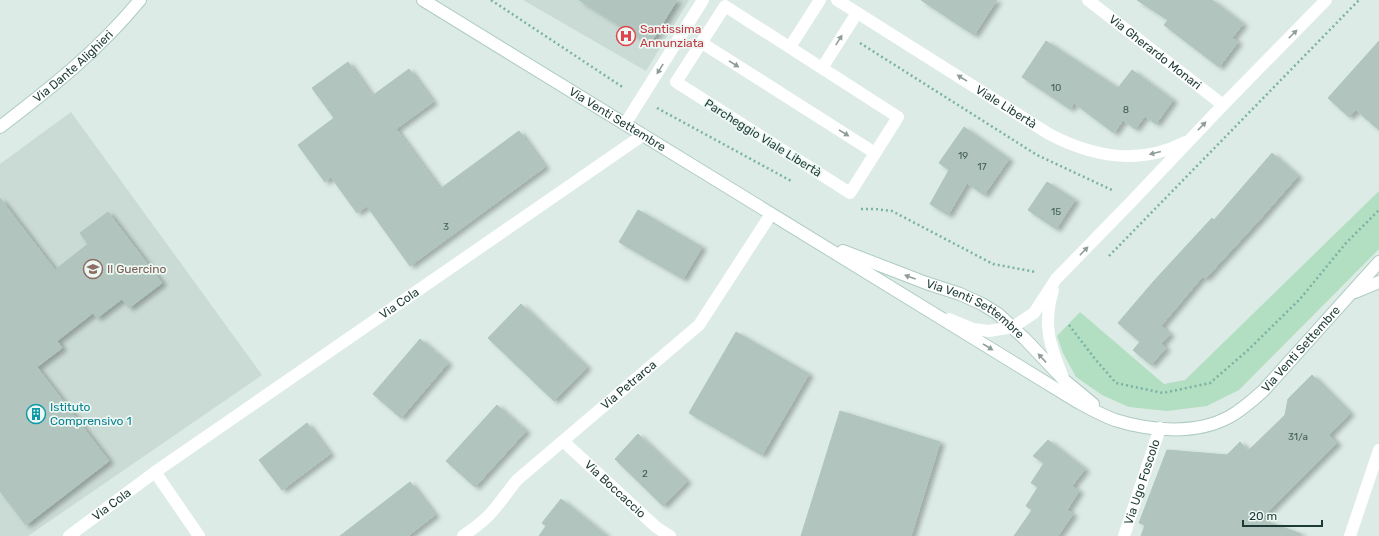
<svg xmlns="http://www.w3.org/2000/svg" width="1379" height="536" font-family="Rubik,sans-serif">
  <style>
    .built { fill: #cadad4 }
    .green { fill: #b2dfc1 }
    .building { fill: #b1c5be; stroke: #aec5bd; filter: url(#shadow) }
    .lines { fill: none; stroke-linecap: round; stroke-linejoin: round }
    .secondary-casing { stroke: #aeccc3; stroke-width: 14 }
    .path { stroke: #79b2a4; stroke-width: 2.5; stroke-dasharray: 2 3; stroke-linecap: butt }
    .lane { stroke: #fff; stroke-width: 12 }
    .street { stroke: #fff; stroke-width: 12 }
    .secondary { stroke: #fff; stroke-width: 12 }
    .oneway { fill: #8e9d9a }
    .labels { text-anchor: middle; stroke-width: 3.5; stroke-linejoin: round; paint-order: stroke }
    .number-label { font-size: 10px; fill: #415e57 }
    .health-label { font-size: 12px; fill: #be3a42; stroke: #edf7f3; text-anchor: start }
    .street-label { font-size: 12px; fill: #1c3b35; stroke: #edf7f3 }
    .education-label { font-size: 12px; fill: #785e54; stroke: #edf7f3; text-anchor: start }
    .culture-label { font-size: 12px; fill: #0d838f; stroke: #edf7f3; text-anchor: start }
  </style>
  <defs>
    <filter id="shadow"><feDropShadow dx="4.5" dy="2.5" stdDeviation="2" flood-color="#0004"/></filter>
  </defs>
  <rect width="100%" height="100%" fill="#dcebe5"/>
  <!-- built -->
  <path class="built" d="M523 0H689L646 71Z
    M71 112 262 375 28 536H0V164Z"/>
  <!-- green -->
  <path class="green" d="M1379 191V249L1239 390 1207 406 1167 411 1129 407 1102 395 1076 377 1063 353 1057 336 1080 312 1164 384 1185 380Z"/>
  <!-- building -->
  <path class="building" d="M579 0H677L650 44Z
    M921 0H997L974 35Z
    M1137 0H1212L1243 24 1232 38 1238 42 1219 67 1164 25 1168 20Z
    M1046 41 1118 88 1132 70 1173 100 1156 124 1145 116 1135 129 1123 120 1114 133 1074 103 1070 109 1022 77Z
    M1379 41V130L1356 110 1349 117 1328 98Z
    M348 62 372 96 409 69 433 102 396 129 440 189 519 131 545 167 410 266 367 206 357 213 331 177 325 182 298 145 334 118 312 88Z
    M964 127 1009 159 984 195 967 183 948 215 930 204 949 170 939 163Z
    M1272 153 1298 176 1263 216 1205 279 1203 276 1161 326 1170 334 1161 344 1166 348 1151 365 1133 350 1140 342 1118 323 1153 282 1212 218 1214 220Z
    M1047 182 1075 200 1056 229 1028 210Z
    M0 198 55 270 88 244 80 233 108 212 162 283 129 308 122 299 97 318 93 313 57 341 62 348 37 367 109 461 26 525 0 491Z
    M638 210 702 247 683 279 619 242Z
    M521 304 587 367 554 401 488 338Z
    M736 332 809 374 762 455 689 413Z
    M420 339 448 363 401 418 373 394Z
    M1312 375 1350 413 1329 435 1337 443 1261 519 1301 534 1300 536H1141L1145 525 1139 523 1167 450 1227 455 1240 442 1248 451 1285 415 1288 399Z
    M497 405 526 431 475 487 446 461Z
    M840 411 940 442 911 536H801Z
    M307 423 330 454 282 490 259 460Z
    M638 434 687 481 663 506 615 459Z
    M1048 440 1085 469 1072 486 1079 491 1067 510 1073 514 1058 536H1014L1032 510 1026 506 1038 487 1031 483 1044 463 1033 456Z
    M410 482 435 515 408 536H340Z
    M561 499 607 536H539L546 526 542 523Z"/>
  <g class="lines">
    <defs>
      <g id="secondary">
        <path id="s7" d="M423 0 1076 401C1089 408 1101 415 1115 420 1150 431 1196 435 1229 417 1242 410 1253 400 1263 391L1379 262"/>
        <path id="s8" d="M0 127C52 87 98 51 140 0"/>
        <path id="s9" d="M843 251 926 283 960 294 982 304 998 314 1025 339 1064 380 1093 404"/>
        <path d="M1355 292 1379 282"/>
      </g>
    </defs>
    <!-- secondary casing -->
    <use href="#secondary" class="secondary-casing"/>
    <!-- path -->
    <path class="path" d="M491 0 624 88
      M860 43 1037 155 1114 191
      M657 108 793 182
      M861 209H875L892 211 993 264 1036 272
      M1109 256 1359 0
      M1069 325 1095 359 1116 383 1163 393 1210 383 1247 351 1300 299 1346 243 1379 210"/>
    <!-- lane -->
    <path class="lane" d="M725 6 898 117 850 193 676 82Z
      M702 43 875 153
      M790 47 820 0
      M822 68 857 13
      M155 472 199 536"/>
    <!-- street -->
    <g class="street">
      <path id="s1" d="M837 0 1049 134C1093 157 1139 166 1185 142"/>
      <path id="s2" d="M1088 0 1223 105"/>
      <path d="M625 124 703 0"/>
      <path d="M1053 290C1042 326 1050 346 1064 380"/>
      <path d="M949 319 973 329 989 331 1013 327 1034 313 1056 279 1133 200 1223 105 1326 0"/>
      <path id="s3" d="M563 441 656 527 670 536"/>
      <path id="s4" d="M69 536 155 472 643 135"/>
      <path id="s5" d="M463 536C473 529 483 522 491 513 500 503 508 491 517 480L699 325 771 214"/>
      <path id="s6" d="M1124 536 1160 428"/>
      <path d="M1350 536 1379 450"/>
    </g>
    <!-- secondary -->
    <use href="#secondary" class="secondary"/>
  </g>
  <!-- one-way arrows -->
  <defs><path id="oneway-solid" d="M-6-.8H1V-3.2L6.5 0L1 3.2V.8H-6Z"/></defs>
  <g class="oneway">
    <use href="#oneway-solid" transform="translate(1293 34) rotate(-45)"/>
    <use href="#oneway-solid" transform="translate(839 40) rotate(-58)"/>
    <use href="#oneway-solid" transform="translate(734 64) rotate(32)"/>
    <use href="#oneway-solid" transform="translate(660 69) rotate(122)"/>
    <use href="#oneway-solid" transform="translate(962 78) rotate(-148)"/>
    <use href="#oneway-solid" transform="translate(1202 126) rotate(-46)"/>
    <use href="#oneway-solid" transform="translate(844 133) rotate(32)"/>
    <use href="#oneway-solid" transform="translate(1155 153) rotate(166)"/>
    <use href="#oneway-solid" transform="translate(1084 251) rotate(-46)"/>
    <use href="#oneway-solid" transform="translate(910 277) rotate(-160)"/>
    <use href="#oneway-solid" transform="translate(988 347) rotate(32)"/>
    <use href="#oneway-solid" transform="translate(1042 358) rotate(-133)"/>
  </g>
  <!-- icons -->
  <defs>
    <symbol id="hospital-ring" viewBox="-11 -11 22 22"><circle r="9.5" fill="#edf7f3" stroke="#e0444e" stroke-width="1.5"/><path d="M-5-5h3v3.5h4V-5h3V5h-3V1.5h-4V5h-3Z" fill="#e0444e"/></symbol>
    <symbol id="school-ring" viewBox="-11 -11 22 22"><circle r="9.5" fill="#edf7f3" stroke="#8d6e63" stroke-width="1.5"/><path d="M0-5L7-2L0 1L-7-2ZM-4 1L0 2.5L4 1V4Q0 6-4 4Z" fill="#8d6e63"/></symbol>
    <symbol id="building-ring" viewBox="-11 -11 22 22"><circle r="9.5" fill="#edf7f3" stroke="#0f9aa8" stroke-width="1.5"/><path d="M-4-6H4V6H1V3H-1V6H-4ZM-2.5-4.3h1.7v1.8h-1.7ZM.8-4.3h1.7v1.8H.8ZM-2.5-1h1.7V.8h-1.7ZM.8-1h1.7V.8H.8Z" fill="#0f9aa8"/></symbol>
  </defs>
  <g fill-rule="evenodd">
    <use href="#hospital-ring" x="615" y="25" width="22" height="22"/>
    <use href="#school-ring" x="82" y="258" width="22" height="22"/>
    <use href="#building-ring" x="25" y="403" width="22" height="22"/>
  </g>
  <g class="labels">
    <!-- number labels -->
    <g class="number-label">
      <text x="1056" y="91">10</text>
      <text x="1126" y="113">8</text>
      <text x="963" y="159">19</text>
      <text x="982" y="170">17</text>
      <text x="1056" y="215">15</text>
      <text x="446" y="230">3</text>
      <text x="1298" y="440">31/a</text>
      <text x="645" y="477">2</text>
    </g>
    <!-- health labels -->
    <g class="health-label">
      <text x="640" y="33">Santissima<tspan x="640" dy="14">Annunziata</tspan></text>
    </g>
    <!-- street labels -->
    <g class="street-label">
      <text dy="4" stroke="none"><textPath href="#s2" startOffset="85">Via Gherardo Monari</textPath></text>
      <text dy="4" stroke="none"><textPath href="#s8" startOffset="95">Via Dante Alighieri</textPath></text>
      <text dy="4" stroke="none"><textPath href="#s1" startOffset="200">Viale Libertà</textPath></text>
      <text dy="4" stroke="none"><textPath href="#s7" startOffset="228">Via Venti Settembre</textPath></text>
      <text transform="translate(763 138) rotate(32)" y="4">Parcheggio Viale Libertà</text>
      <text dy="4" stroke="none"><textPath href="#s4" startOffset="404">Via Cola</textPath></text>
      <text dy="4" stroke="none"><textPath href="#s9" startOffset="145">Via Venti Settembre</textPath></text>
      <text dy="4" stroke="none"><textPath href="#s7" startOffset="1026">Via Venti Settembre</textPath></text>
      <text dy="4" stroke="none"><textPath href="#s5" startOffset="225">Via Petrarca</textPath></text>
      <text dy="4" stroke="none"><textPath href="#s6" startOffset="57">Via Ugo Foscolo</textPath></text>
      <text dy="4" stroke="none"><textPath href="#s3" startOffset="71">Via Boccaccio</textPath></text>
      <text dy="4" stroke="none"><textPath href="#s4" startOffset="53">Via Cola</textPath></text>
    </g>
    <!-- education labels -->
    <g class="education-label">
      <text x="107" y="273">Il Guercino</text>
    </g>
    <!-- culture labels -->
    <g class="culture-label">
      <text x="50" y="411">Istituto<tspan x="50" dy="14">Comprensivo 1</tspan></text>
    </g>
  </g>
  <!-- scale -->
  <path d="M1243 520v6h79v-6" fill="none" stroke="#1c3b35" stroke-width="2"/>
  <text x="1249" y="520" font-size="12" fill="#1c3b35" stroke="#edf7f3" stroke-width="3" paint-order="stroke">20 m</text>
</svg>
